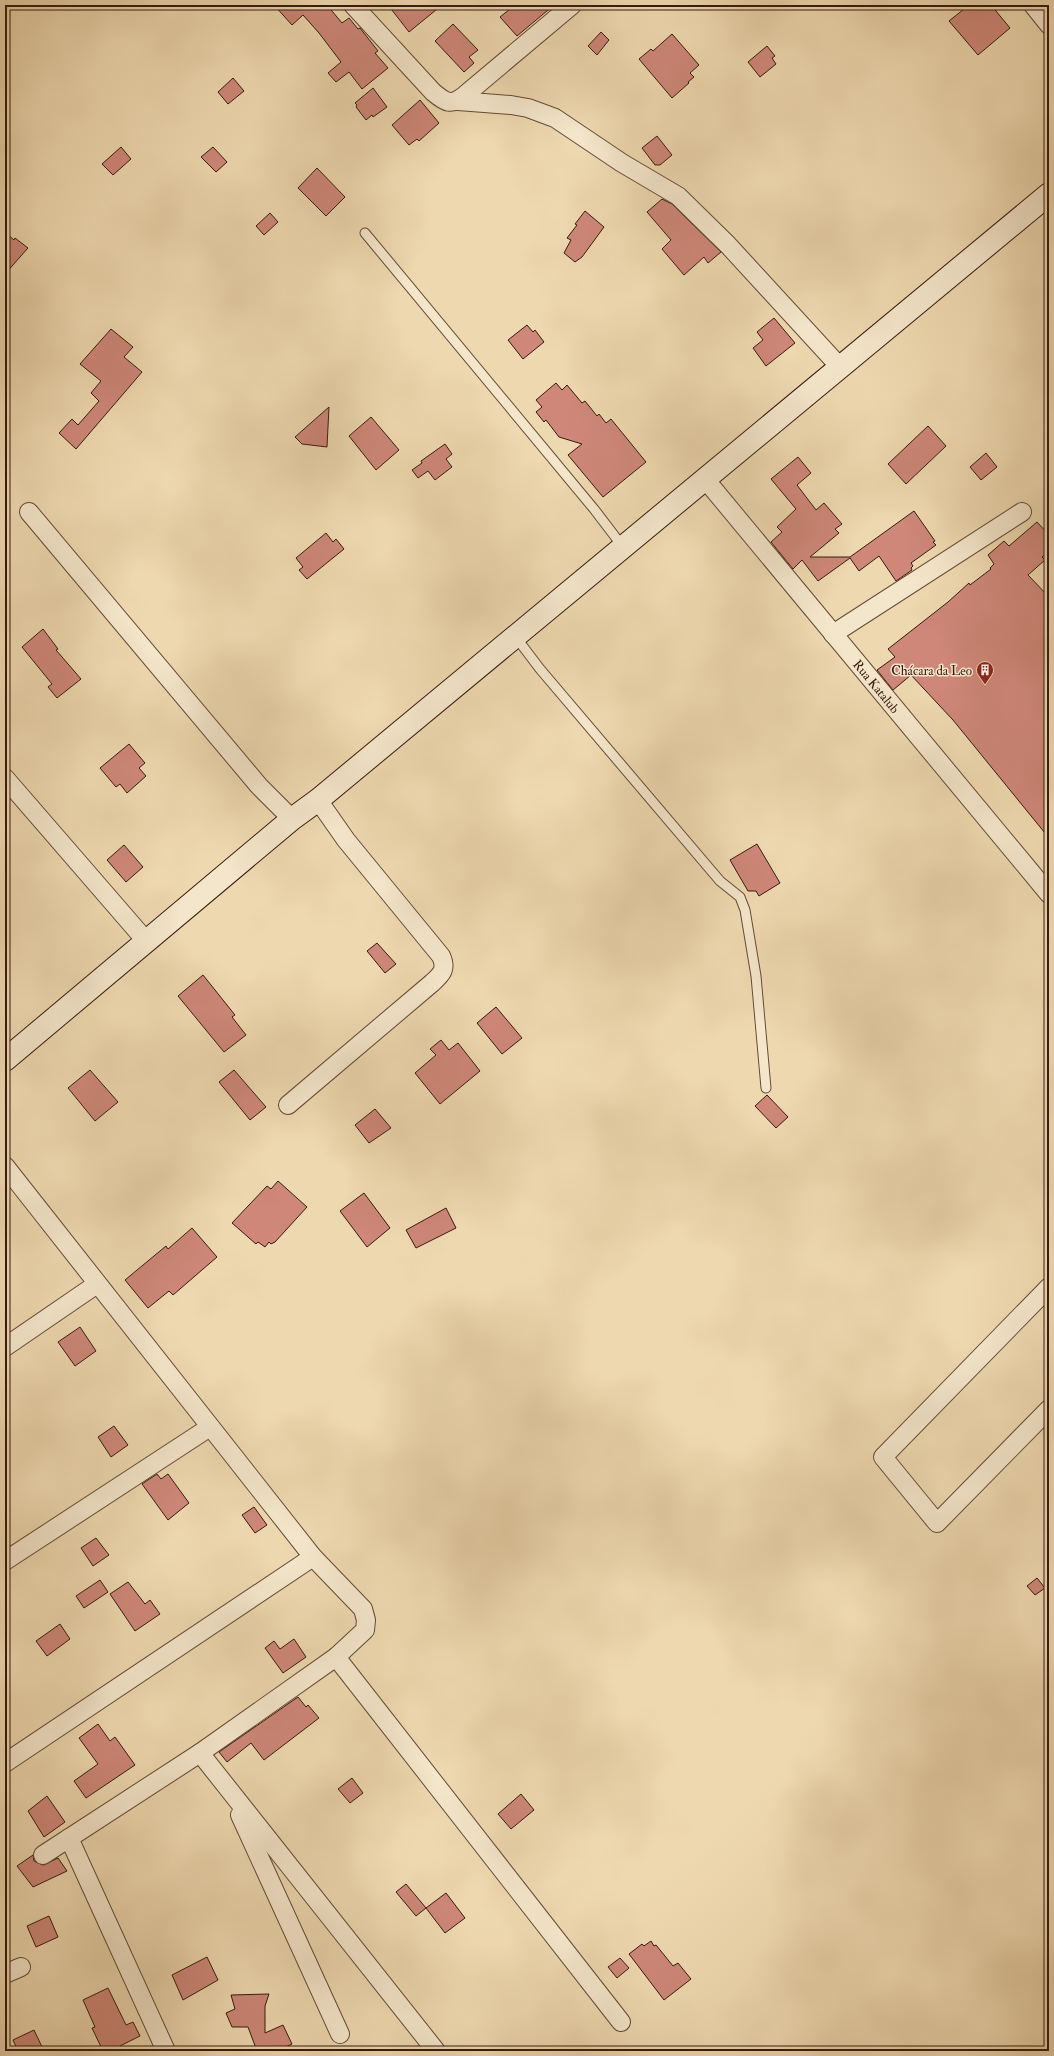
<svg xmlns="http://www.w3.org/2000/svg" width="1054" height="2056" font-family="'IM FELL Double Pica',serif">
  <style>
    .building { fill: #ce8779; stroke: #361a0f }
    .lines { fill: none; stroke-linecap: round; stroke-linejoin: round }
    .service-casing { stroke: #644a37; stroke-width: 11 }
    .minor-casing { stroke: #644a37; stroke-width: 20 }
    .secondary-casing { stroke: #361a0f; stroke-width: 24 }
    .service { stroke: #f4e6cb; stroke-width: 9 }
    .minor { stroke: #f4e6cb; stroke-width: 18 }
    .secondary { stroke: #f4e6cb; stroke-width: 22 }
    .labels { text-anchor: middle; stroke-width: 3; stroke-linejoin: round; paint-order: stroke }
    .poi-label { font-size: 13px; fill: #361a0f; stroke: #f4e6cb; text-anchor: end }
    .street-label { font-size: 13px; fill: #361a0f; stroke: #f4e6cb }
  </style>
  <rect width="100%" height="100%" fill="#eed8af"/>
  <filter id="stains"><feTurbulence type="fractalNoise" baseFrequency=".005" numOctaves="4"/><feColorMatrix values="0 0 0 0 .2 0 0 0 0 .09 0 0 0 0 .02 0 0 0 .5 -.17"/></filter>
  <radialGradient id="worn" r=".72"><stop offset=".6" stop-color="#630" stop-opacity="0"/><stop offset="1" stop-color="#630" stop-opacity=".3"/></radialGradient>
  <!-- building -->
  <path class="building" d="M274 5H327L342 23 349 18 358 29 360 28 378 51 375 53 388 68 362 89 349 72 336 82 328 73 341 62 319 33 303 15 292 25Z
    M388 5H442L409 32Z
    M515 5H554L517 36 500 17Z
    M969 5H991L1010 28 978 55 949 21Z
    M453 24 478 50 469 57 474 63 464 72 435 41Z
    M601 32 609 40 597 55 588 46Z
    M672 34 699 65 690 73 694 77 688 82 689 83 672 98 639 59 651 49 653 51Z
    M767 46 775 56 772 58 776 64 760 77 748 62Z
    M233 78 244 91 228 104 218 92Z
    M373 88 387 107 373 117 372 115 366 120 356 107 357 105 355 103Z
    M420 100 439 123 419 141 417 139 409 145 392 125Z
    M657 136 672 155 660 165H655L642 148Z
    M121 147 131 159 113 175 102 164Z
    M213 147 227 162 216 172 201 157Z
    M317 168 345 197 326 216 298 188Z
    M662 199 672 204 721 252 708 263 704 257 684 275 662 249 671 240 647 212Z
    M585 211 604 227 582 257 575 262 564 253 571 240 567 238 577 225 575 224Z
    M270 213 278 222 264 235 256 226Z
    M5 232 14 240 15 238 28 248 5 274Z
    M774 318 795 343 766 366 753 348 763 340 757 332Z
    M527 325 533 332 535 330 544 342 523 359 508 340Z
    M111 329 133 347 124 357 142 372 76 449 59 433 72 419 78 425 99 401 91 393 101 381 80 364Z
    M556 383 562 390 567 385 582 403 585 401 597 416 599 414 606 423 611 419 646 462 603 497 568 455 582 444 559 437 546 420 544 422 536 412 542 407 536 400Z
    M329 407 327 447 302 444 295 437Z
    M371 417 399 450 376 470 349 436Z
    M928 426 946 446 906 484 888 464Z
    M445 444 452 454 446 459 452 467 435 480 428 471 418 478 412 470 422 463 421 461Z
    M986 453 997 467 981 480 970 467Z
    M798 457 811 473 797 485 816 510 824 503 842 524 835 529 839 533 810 557H850L914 511 935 541 933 542 936 545 911 563 913 566 911 568 912 570 896 581 879 556 859 571 850 558 818 581 802 560 793 569 771 542 782 532 777 527 796 509 771 479Z
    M1037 522 1049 535V552L1042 557 1045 560 1028 575 1049 597V838L953 720 911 675 893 690 877 670 895 657 888 649 948 602 969 583 970 585 991 569 990 568 994 564 988 555 1004 541 1009 546Z
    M326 533 333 542 336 539 344 549 307 579 299 570 303 567 296 558Z
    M43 629 58 649 56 650 81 679 57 698 48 687 52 684 22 647Z
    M129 744 145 763 139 768 146 776 127 793 120 784 116 787 100 768Z
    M757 844 780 883 759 896 756 891H748L730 860Z
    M124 845 143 867 126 882 107 860Z
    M377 943 396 964 385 973 367 951Z
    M203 975 235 1015 232 1017 246 1035 224 1052 178 996Z
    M496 1007 522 1038 502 1054 477 1023Z
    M441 1040 449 1050 458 1043 480 1071 440 1104 415 1073 436 1055 430 1049Z
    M90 1070 118 1102 95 1121 68 1088Z
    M234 1070 266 1107 250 1120 219 1082Z
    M767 1095 788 1117 776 1128 755 1106Z
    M375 1109 391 1128 369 1143 355 1125Z
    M278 1181 307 1207 275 1242 271 1244 269 1242 265 1247 258 1242 256 1244 232 1223 267 1186 271 1189Z
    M364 1193 390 1228 367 1247 340 1211Z
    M446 1208 456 1228 416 1248 406 1230Z
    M192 1228 217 1257 173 1295 169 1291 148 1308 125 1280 166 1246 168 1249Z
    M80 1327 96 1351 75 1366 58 1342Z
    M114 1426 128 1445 111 1457 98 1437Z
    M157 1474 161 1479 168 1474 189 1503 168 1520 142 1484Z
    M254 1507 267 1525 255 1533 242 1515Z
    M96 1538 109 1555 93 1566 81 1548Z
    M1037 1578 1045 1588 1035 1595 1027 1586Z
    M100 1580 108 1592 84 1608 76 1596Z
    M128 1582 145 1604 150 1600 160 1614 135 1631 110 1594Z
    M60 1624 70 1639 47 1656 36 1641Z
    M294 1639 306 1657 283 1673 265 1648 274 1641 280 1649Z
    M298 1697 306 1707 308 1705 319 1718 264 1760 251 1743 227 1762 219 1752Z
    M98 1724 110 1741 115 1737 135 1765 86 1798 74 1781 98 1764 79 1738Z
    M352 1778 363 1793 350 1803 338 1789Z
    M521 1794 534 1810 511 1829 498 1814Z
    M47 1796 65 1822 44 1837 28 1811Z
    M33 1855 34 1861 43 1865 58 1858 67 1871 33 1887 17 1866Z
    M406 1884 426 1908 416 1916 396 1892Z
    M446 1893 465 1918 445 1933 426 1908Z
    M49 1916 58 1937 36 1947 27 1926Z
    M651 1941 654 1946 656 1945 673 1966 678 1963 691 1979 664 2000 629 1954 642 1944 644 1946Z
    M207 1957 218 1980 183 2000 172 1975Z
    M620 1958 629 1968 617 1978 608 1967Z
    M108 1988 126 2025 133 2022 140 2036 120 2046 122 2051H103L92 2028 95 2027 83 2000Z
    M269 1994 265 2006V2033L283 2025 292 2044 277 2051H257L248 2027H232L226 2013 235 2009 231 1995Z
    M34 2030 44 2051H18L13 2040Z"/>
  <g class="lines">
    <defs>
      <path id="service" d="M365 233 594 509 623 547
        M515 636 540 669 720 881 740 897 745 910 756 976 766 1088"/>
      <g id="minor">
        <path d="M353 5 433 92C446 103 451 106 465 95L572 5"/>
        <path d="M1033 5 1049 25"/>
        <path d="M458 101 511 105 528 108 555 118 622 163 678 196 728 245 840 367"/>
        <path id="s1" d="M705 479 1049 894"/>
        <path d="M29 512 259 786 292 819"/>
        <path d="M833 634 1022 512"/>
        <path d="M5 778 147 942"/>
        <path d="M288 1105 432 983C442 974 447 969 441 956L346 840 318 800"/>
        <path d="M5 1166 313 1557 363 1609 366 1620 365 1630 336 1657 200 1753 43 1855"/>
        <path d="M1049 1287 883 1457 937 1523 1049 1409"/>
        <path d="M5 1347 97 1284"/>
        <path d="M5 1561 210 1427"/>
        <path d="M336 1657 621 2022"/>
        <path d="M200 1753 436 2051"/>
        <path d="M5 1763 313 1557"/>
        <path d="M240 1815 340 2034"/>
        <path d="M69 1838 166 2051"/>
        <path d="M5 1974 21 1967"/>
      </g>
      <path id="secondary" d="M5 1060 292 819 318 800 1049 194"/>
    </defs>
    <!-- service casing -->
    <use href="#service" class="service-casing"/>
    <!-- minor casing -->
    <use href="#minor" class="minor-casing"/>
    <!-- secondary casing -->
    <use href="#secondary" class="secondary-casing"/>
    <!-- service -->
    <use href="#service" class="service"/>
    <!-- minor -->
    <use href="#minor" class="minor"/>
    <!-- secondary -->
    <use href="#secondary" class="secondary"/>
  </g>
  <!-- icons -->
  <defs>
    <symbol id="building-pin" viewBox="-11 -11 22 30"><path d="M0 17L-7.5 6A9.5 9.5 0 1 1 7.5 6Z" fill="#8f2418" stroke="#f4e6cb"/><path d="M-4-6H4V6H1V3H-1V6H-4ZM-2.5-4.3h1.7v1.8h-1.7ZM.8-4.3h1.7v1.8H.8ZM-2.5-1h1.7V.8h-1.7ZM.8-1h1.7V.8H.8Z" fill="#fff"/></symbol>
  </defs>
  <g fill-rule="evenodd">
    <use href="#building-pin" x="975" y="660" width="20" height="27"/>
  </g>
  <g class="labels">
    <!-- poi labels -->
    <g class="poi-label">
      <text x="972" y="675">Chácara da Leo</text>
    </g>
    <!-- street labels -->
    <g class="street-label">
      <text dy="5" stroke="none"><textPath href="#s1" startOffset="269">Rua Katalub</textPath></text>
    </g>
  </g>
  <!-- margin -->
  <rect width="1054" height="2056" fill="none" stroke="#eed8af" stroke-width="20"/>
  <rect x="6" y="6" width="1042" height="2044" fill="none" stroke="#361a0f" stroke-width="2"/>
  <rect x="10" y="10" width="1034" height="2036" fill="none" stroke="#361a0f"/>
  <rect width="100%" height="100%" filter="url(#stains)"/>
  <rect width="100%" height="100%" fill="url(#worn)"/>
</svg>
